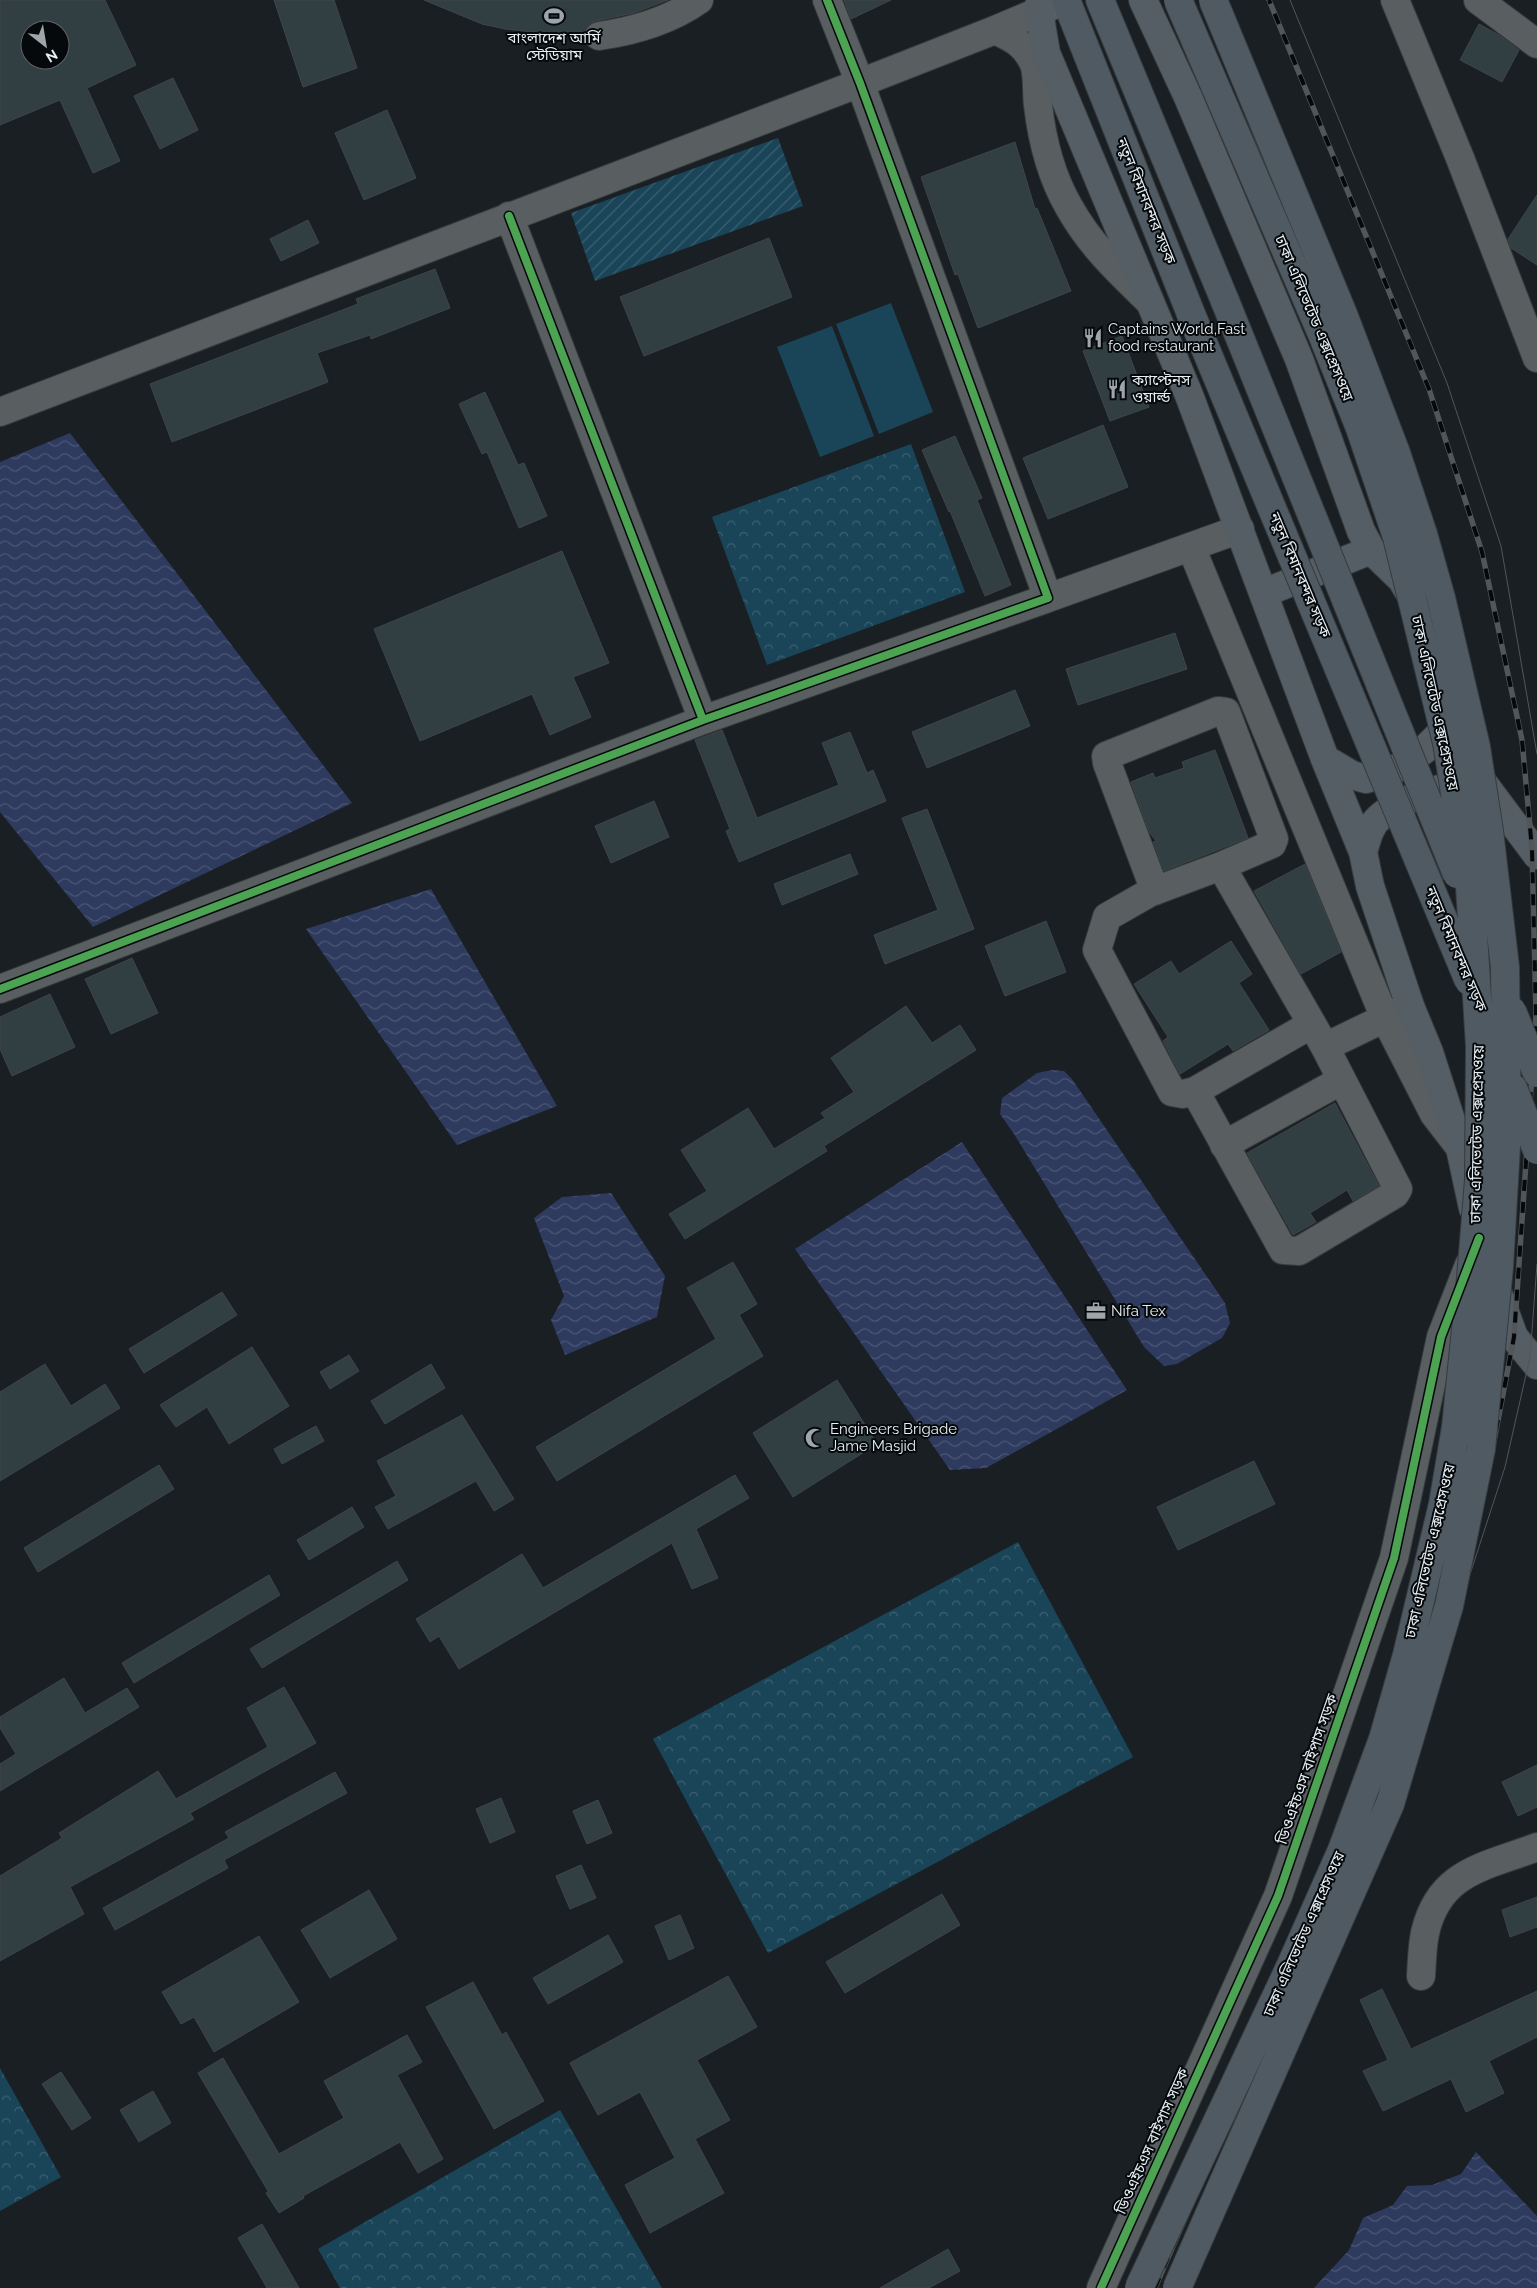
<svg xmlns="http://www.w3.org/2000/svg" width="1537" height="2288" font-family="Raleway,'Noto Sans Bengali',sans-serif">
  <style>
    .forest { fill: url(#forest-crowns) }
    .garden { fill: url(#garden-furrows) }
    .pitch { fill: #1a4559 }
    .water { fill: url(#water-waves) }
    .building { fill: #313e42; stroke: #404648; fill-rule: evenodd }
    .lines { fill: none; stroke-linecap: round; stroke-linejoin: round }
    .minor-casing { stroke: #363b3e; stroke-width: 30 }
    .major-casing { stroke: #363b3e; stroke-width: 30 }
    .highway-casing { stroke: #363b3e; stroke-width: 30 }
    .minor { stroke: #595e61; stroke-width: 28 }
    .major { stroke: #555e64; stroke-width: 28 }
    .highway { stroke: #505a62; stroke-width: 28 }
    .tram { stroke: #525659; stroke-width: 1 }
    .rail-casing { stroke: #525659; stroke-width: 5.5 }
    .rail { stroke: #05090c; stroke-width: 4; stroke-dasharray: 11; stroke-linecap: butt }
    .highway-bridge-casing { stroke: #363b3e; stroke-width: 30; stroke-linecap: butt }
    .highway-bridge { stroke: #505a62; stroke-width: 28 }
    .cycleway-casing { stroke: #05090c; stroke-width: 11 }
    .cycleway { stroke: #4ca352; stroke-width: 8 }
    .labels { text-anchor: middle; stroke-width: 4; stroke-linejoin: round; paint-order: stroke }
    .poi-label { font-size: 15px; fill: #e7eff3; stroke: #05090c; text-anchor: start }
    .street-label { font-size: 15px; fill: #e7eff3; stroke: #05090c }
  </style>
  <defs>
    <pattern id="forest-crowns" width="20" height="18" patternUnits="userSpaceOnUse" patternTransform="scale(1.25)"><rect width="20" height="18" fill="#1a4559"/><path d="M2 6a3 3 0 1 1 6 0M12 15a3 3 0 1 1 6 0" fill="none" stroke="#3b6071"/></pattern>
    <pattern id="garden-furrows" width="10" height="10" patternUnits="userSpaceOnUse" patternTransform="scale(1.25)"><rect width="10" height="10" fill="#1a4559"/><path d="M-1 1l2-2M0 10L10 0M9 11l2-2" fill="none" stroke="#3b6071"/></pattern>
    <pattern id="water-waves" width="16" height="10" patternUnits="userSpaceOnUse" patternTransform="scale(1.25)"><rect width="16" height="10" fill="#2e3a5e"/><path d="M0 5q4-4 8 0t8 0" fill="none" stroke="#4c5776"/></pattern>
  </defs>
  <rect width="100%" height="100%" fill="#191f23"/>
  <!-- forest -->
  <path class="forest" d="M911 444 965 592 767 665 712 517Z
    M1018 1542 1133 1757 768 1953 653 1739Z
    M0 2068 61 2177 0 2211Z
    M560 2110 662 2288H340L318 2249Z"/>
  <!-- garden -->
  <path class="garden" d="M778 138 803 206 595 281 571 213Z"/>
  <!-- pitch -->
  <path class="pitch" d="M891 303 933 412 879 434 836 324Z
    M832 326 874 436 820 457 777 347Z"/>
  <!-- water -->
  <path class="water" d="M70 433 352 803 93 927 0 812V462Z
    M431 889 557 1106 457 1145 306 929Z
    M1052 1070 1064 1071 1072 1079 1225 1303 1230 1323 1222 1338 1177 1364 1164 1366 1144 1347 1014 1134 1000 1114 1002 1098 1037 1073Z
    M962 1142 1127 1390 986 1468 950 1470 795 1249Z
    M611 1193 665 1276 657 1317 565 1355 551 1320 564 1296 534 1218 562 1197Z
    M1476 2152 1537 2216V2288H1314L1349 2250 1363 2218 1393 2205 1407 2186 1432 2185 1461 2174Z"/>
  <!-- building -->
  <path class="building" d="M0 0H105L136 65 87 88 120 161 93 173 60 100 0 125ZM30 30H60V60H30Z
    M274 0H334L357 68 303 87Z
    M424 0H668L634 13 596 21 589 24 584 32 553 34 505 29 482 24Z
    M844 0H891L851 19Z
    M1479 24 1499 35 1519 50 1502 82 1460 60Z
    M173 78 198 130 160 149 134 96Z
    M387 110 416 178 364 200 335 133Z
    M1015 142 1035 209 1037 208 1071 291 978 328 958 274 955 275 921 177Z
    M1537 195V265L1511 248 1508 239Z
    M308 220 319 243 281 261 270 239Z
    M769 238 792 297 644 356 620 297Z
    M435 269 450 308 371 339 370 335 317 353 328 382 172 442 150 384 358 304 356 299Z
    M1122 336 1149 407 1110 421 1083 351Z
    M485 392 518 465 524 463 547 516 519 528 487 452 482 454 459 404Z
    M1103 425 1128 487 1048 519 1023 458Z
    M955 436 982 498 977 500 1011 585 985 596 950 511 949 512 922 450Z
    M562 551 609 663 573 677 591 717 550 735 532 694 420 741 374 629Z
    M1175 633 1187 669 1078 705 1066 669Z
    M1015 690 1030 726 927 768 912 732Z
    M722 730 757 818 839 785 822 743 850 732 867 773 873 770 886 801 739 862 726 831 730 829 695 740Z
    M1215 750 1248 838 1164 871 1153 842 1156 841 1149 832 1131 782 1153 773 1155 778 1184 768 1182 762Z
    M654 801 669 837 611 863 595 826Z
    M927 809 974 929 885 964 874 935 938 910 902 818Z
    M850 854 858 874 782 905 774 884Z
    M1305 864 1341 952 1301 974 1254 891Z
    M1046 921 1066 972 1005 996 985 946Z
    M1231 941 1252 974 1239 983 1269 1030 1233 1051 1228 1044 1180 1074 1163 1041 1168 1037 1134 984 1171 961 1179 974Z
    M132 958 158 1013 111 1034 85 979Z
    M50 994 75 1047 12 1076 0 1049V1017Z
    M906 1006 932 1043 960 1025 976 1050 824 1146 827 1151 685 1239 669 1214 707 1191 681 1150 748 1108 774 1149 825 1118 821 1113 854 1092 831 1058Z
    M1335 1103 1379 1186 1353 1201 1347 1190 1310 1213 1316 1222 1293 1235 1247 1153Z
    M733 1262 757 1304 739 1315 763 1356 557 1481 536 1447 716 1339 687 1288Z
    M222 1292 237 1315 144 1373 129 1349Z
    M252 1347 289 1406 229 1444 207 1407 176 1427 160 1405Z
    M349 1355 359 1371 330 1389 320 1372Z
    M45 1364 71 1406 105 1384 120 1408 0 1481V1392Z
    M431 1364 445 1388 385 1424 371 1401Z
    M837 1380 877 1444 793 1497 753 1433Z
    M462 1415 514 1499 494 1511 476 1481 388 1529 375 1507 396 1496 377 1461Z
    M316 1426 324 1441 282 1464 274 1449Z
    M1254 1461 1275 1504 1178 1550 1157 1507Z
    M159 1465 174 1489 38 1572 24 1548Z
    M735 1475 749 1498 696 1529 718 1578 692 1589 672 1543 459 1669 439 1636 430 1642 416 1619 522 1554 543 1588Z
    M352 1507 364 1527 309 1560 297 1540Z
    M397 1561 408 1580 262 1668 250 1649Z
    M269 1575 280 1595 134 1683 122 1663Z
    M64 1678 85 1713 127 1688 139 1707 0 1791V1764L16 1754 0 1728V1717Z
    M284 1687 316 1743 190 1813 194 1819 70 1887 84 1914 0 1961V1876L62 1838 59 1833 158 1771 176 1799 268 1747 247 1708Z
    M1537 1765V1807L1518 1816 1502 1782Z
    M335 1772 347 1793 224 1860 228 1868 115 1930 103 1908 229 1838 225 1832Z
    M501 1798 515 1832 490 1843 476 1809Z
    M598 1800 612 1833 587 1844 573 1811Z
    M581 1865 596 1898 570 1909 556 1876Z
    M369 1890 397 1939 330 1978 301 1930Z
    M942 1894 960 1925 845 1993 826 1962Z
    M1537 1897V1927L1510 1937 1502 1910Z
    M680 1915 694 1948 669 1960 655 1926Z
    M608 1935 623 1962 548 2004 533 1978Z
    M259 1936 299 2002 214 2052 194 2017 181 2024 162 1992Z
    M728 1976 757 2027 697 2060 730 2120 695 2139 724 2193 650 2233 625 2185 675 2158 640 2092 598 2115 570 2063Z
    M473 1982 502 2035 506 2032 544 2101 494 2129 426 2007Z
    M1382 1989 1411 2049 1537 1991V2037L1489 2061 1504 2093 1466 2112 1451 2079 1383 2111 1363 2071 1388 2060 1360 2000Z
    M407 2035 422 2062 397 2075 443 2159 418 2173 400 2142 303 2196 304 2198 279 2213 266 2193 268 2191 198 2073 223 2058 279 2154 344 2118 324 2081Z
    M61 2072 91 2118 72 2130 42 2084Z
    M153 2091 171 2123 139 2142 120 2110Z
    M262 2224 299 2288H267L238 2238Z
    M948 2249 960 2271 929 2288H880Z"/>
  <g class="lines">
    <defs>
      <path id="minor" d="M1395 0 1460 158 1537 358
        M1478 0 1537 44
        M995 30C1012 38 1023 43 1032 60 1039 71 1036 92 1038 105 1042 140 1051 176 1069 207 1090 245 1119 272 1150 302
        M599 36C634 31 669 21 699 0
        M509 216 703 720 1048 598 860 83 827 0
        M0 412 860 83 995 30 1061 2
        M1191 547 1384 1016 1434 1114 1458 1145
        M1048 598 1240 529
        M1155 891 1107 763 1106 756 1218 711 1226 712 1274 839 1272 844 1221 866
        M0 989 703 720
        M1312 1024 1195 1091 1183 1094 1172 1092 1097 950 1107 917 1149 893 1221 866 1312 1024 1325 1047 1410 1006
        M1195 1091 1283 1250 1299 1251 1395 1194 1398 1189 1325 1047
        M1224 1145 1342 1080
        M1421 1976C1422 1962 1422 1947 1425 1933 1439 1871 1485 1867 1537 1847
        M1101 2288 1278 1896 1394 1558 1441 1337 1469 1265"/>
      <path id="major" d="M1040 0 1039 11 1046 53 1189 395 1325 759 1363 852 1370 886 1410 1006 1429 1052 1460 1148 1473 1208
        M1143 0 1188 97 1299 359 1361 531 1371 550 1402 580 1413 599
        M1264 593 1371 550
        M1447 720 1456 743 1466 760 1537 855
        M1325 759 1352 775 1366 779 1400 767 1424 750 1448 726
        M1363 852C1367 840 1369 826 1380 817 1400 800 1451 779 1477 789
        M1495 1285 1514 1337 1537 1365"/>
      <path id="highway" d="M1066 0 1191 314
        M1100 0 1225 301"/>
    </defs>
    <!-- minor casing -->
    <use href="#minor" class="minor-casing"/>
    <!-- major casing -->
    <use href="#major" class="major-casing"/>
    <!-- highway casing -->
    <use href="#highway" class="highway-casing"/>
    <!-- minor -->
    <use href="#minor" class="minor"/>
    <!-- major -->
    <use href="#major" class="major"/>
    <!-- highway -->
    <use href="#highway" class="highway"/>
    <!-- tram -->
    <path class="tram" d="M1290 0 1447 383 1501 546 1537 754
      M1177 2288 1446 1648 1505 1467 1530 1357 1537 1264"/>
    <defs>
      <path id="rail" d="M1155 2288 1436 1637 1490 1462 1514 1337 1536 1016 1532 849 1522 740 1482 552 1429 389 1269 0"/>
    </defs>
    <!-- rail casing -->
    <use href="#rail" class="rail-casing"/>
    <!-- rail -->
    <use href="#rail" class="rail"/>
    <defs>
      <path id="highway-bridge" d="M1225 301 1457 874
        M1191 314 1469 981
        M1512 1011 1537 1073
        M1513 1088 1537 1150
        M1139 2288 1291 1965 1342 1850 1383 1739 1407 1655 1443 1504 1456 1427 1470 1290 1479 1180 1480 1046 1470 887 1447 743 1397 537 1360 428 1322 334 1178 0
        M1177 2288 1390 1804 1449 1606 1481 1449 1499 1267 1507 1129 1505 967 1489 831 1476 747 1441 598 1423 534 1396 453 1343 314 1213 0"/>
    </defs>
    <!-- highway-bridge casing -->
    <use href="#highway-bridge" class="highway-bridge-casing"/>
    <!-- highway-bridge -->
    <use href="#highway-bridge" class="highway-bridge"/>
    <defs>
      <path id="cycleway" d="M509 216 703 720 1048 598 860 83 827 0
        M0 989 703 720
        M1101 2288 1278 1896 1394 1558 1441 1337 1479 1238"/>
    </defs>
    <!-- cycleway casing -->
    <use href="#cycleway" class="cycleway-casing"/>
    <!-- cycleway -->
    <use href="#cycleway" class="cycleway"/>
  </g>
  <!-- icons -->
  <defs>
    <symbol id="stadium-bare" viewBox="-9 -9 18 18"><path d="M0-5a6.5 5 0 1 0 0 10a6.5 5 0 1 0 0-10ZM-3.5-1.8h7v3.6h-7Z" fill="#9fa6aa" stroke="#05090c" stroke-width="2.5" paint-order="stroke"/></symbol>
    <symbol id="restaurant-bare" viewBox="-9 -9 18 18"><path d="M-5-6h1v4h1v-4h1v4h1v-4h1v5L-1.5 .5V6h-2V.5L-5-1ZM5-6V6H3V1.5H1.5Q1.5-4 5-6Z" fill="#9fa6aa" stroke="#05090c" stroke-width="2.5" paint-order="stroke"/></symbol>
    <symbol id="office-bare" viewBox="-9 -9 18 18"><path d="M-6-3h4V-5.5h4V-3h4V5H-6ZM-1-4.5V-3h2v-1.5ZM-6 0V1H6V0Z" fill="#9fa6aa" stroke="#05090c" stroke-width="2.5" paint-order="stroke"/></symbol>
    <symbol id="mosque-bare" viewBox="-9 -9 18 18"><path d="M3.5-4.9A6 6 0 1 0 3.5 4.9A5 5 0 1 1 3.5-4.9Z" fill="#9fa6aa" stroke="#05090c" stroke-width="2.5" paint-order="stroke"/></symbol>
  </defs>
  <g fill-rule="evenodd">
    <use href="#stadium-bare" x="540" y="2" width="28" height="28"/>
    <use href="#restaurant-bare" x="1079" y="324" width="28" height="28"/>
    <use href="#restaurant-bare" x="1103" y="375" width="28" height="28"/>
    <use href="#office-bare" x="1082" y="1297" width="28" height="28"/>
    <use href="#mosque-bare" x="801" y="1424" width="28" height="28"/>
  </g>
  <g class="labels">
    <!-- poi labels -->
    <g class="poi-label">
      <text x="554" y="43" text-anchor="middle">বাংলাদেশ আর্মি<tspan x="554" dy="17">স্টেডিয়াম</tspan></text>
      <text x="1108" y="334">Captains World,Fast<tspan x="1108" dy="17">food restaurant</tspan></text>
      <text x="1132" y="385">ক্যাপ্টেনস<tspan x="1132" dy="17">ওয়ার্ল্ড</tspan></text>
      <text x="1111" y="1316">Nifa Tex</text>
      <text x="830" y="1434">Engineers Brigade<tspan x="830" dy="17">Jame Masjid</tspan></text>
    </g>
    <!-- street labels -->
    <g class="street-label">
      <text transform="translate(1146 201) rotate(68)" y="5">নতুন বিমানবন্দর সড়ক</text>
      <text transform="translate(1314 318) rotate(67)" y="5">ঢাকা এলিভেটেড এক্সপ্রেসওয়ে</text>
      <text transform="translate(1300 575) rotate(67)" y="5">নতুন বিমানবন্দর সড়ক</text>
      <text transform="translate(1435 703) rotate(78)" y="5">ঢাকা এলিভেটেড এক্সপ্রেসওয়ে</text>
      <text transform="translate(1456 949) rotate(67)" y="5">নতুন বিমানবন্দর সড়ক</text>
      <text transform="translate(1477 1134) rotate(-89)" y="5">ঢাকা এলিভেটেড এক্সপ্রেসওয়ে</text>
      <text transform="translate(1430 1551) rotate(-77)" y="5">ঢাকা এলিভেটেড এক্সপ্রেসওয়ে</text>
      <text transform="translate(1307 1769) rotate(-71)" y="5">ডিওএইচএস বাইপাস সড়ক</text>
      <text transform="translate(1304 1934) rotate(-66)" y="5">ঢাকা এলিভেটেড এক্সপ্রেসওয়ে</text>
      <text transform="translate(1152 2141) rotate(-66)" y="5">ডিওএইচএস বাইপাস সড়ক</text>
    </g>
  </g>
  <!-- north arrow -->
  <g transform="translate(45 45) rotate(149)"><circle r="24" fill="#05090c" stroke="#5f6568"/>
  <path d="M0-4L9 19L0 12L-9 19Z" fill="#9fa6aa"/>
  <text y="-8" font-size="14" font-weight="bold" text-anchor="middle" fill="#e7eff3">N</text>
  </g>
</svg>
